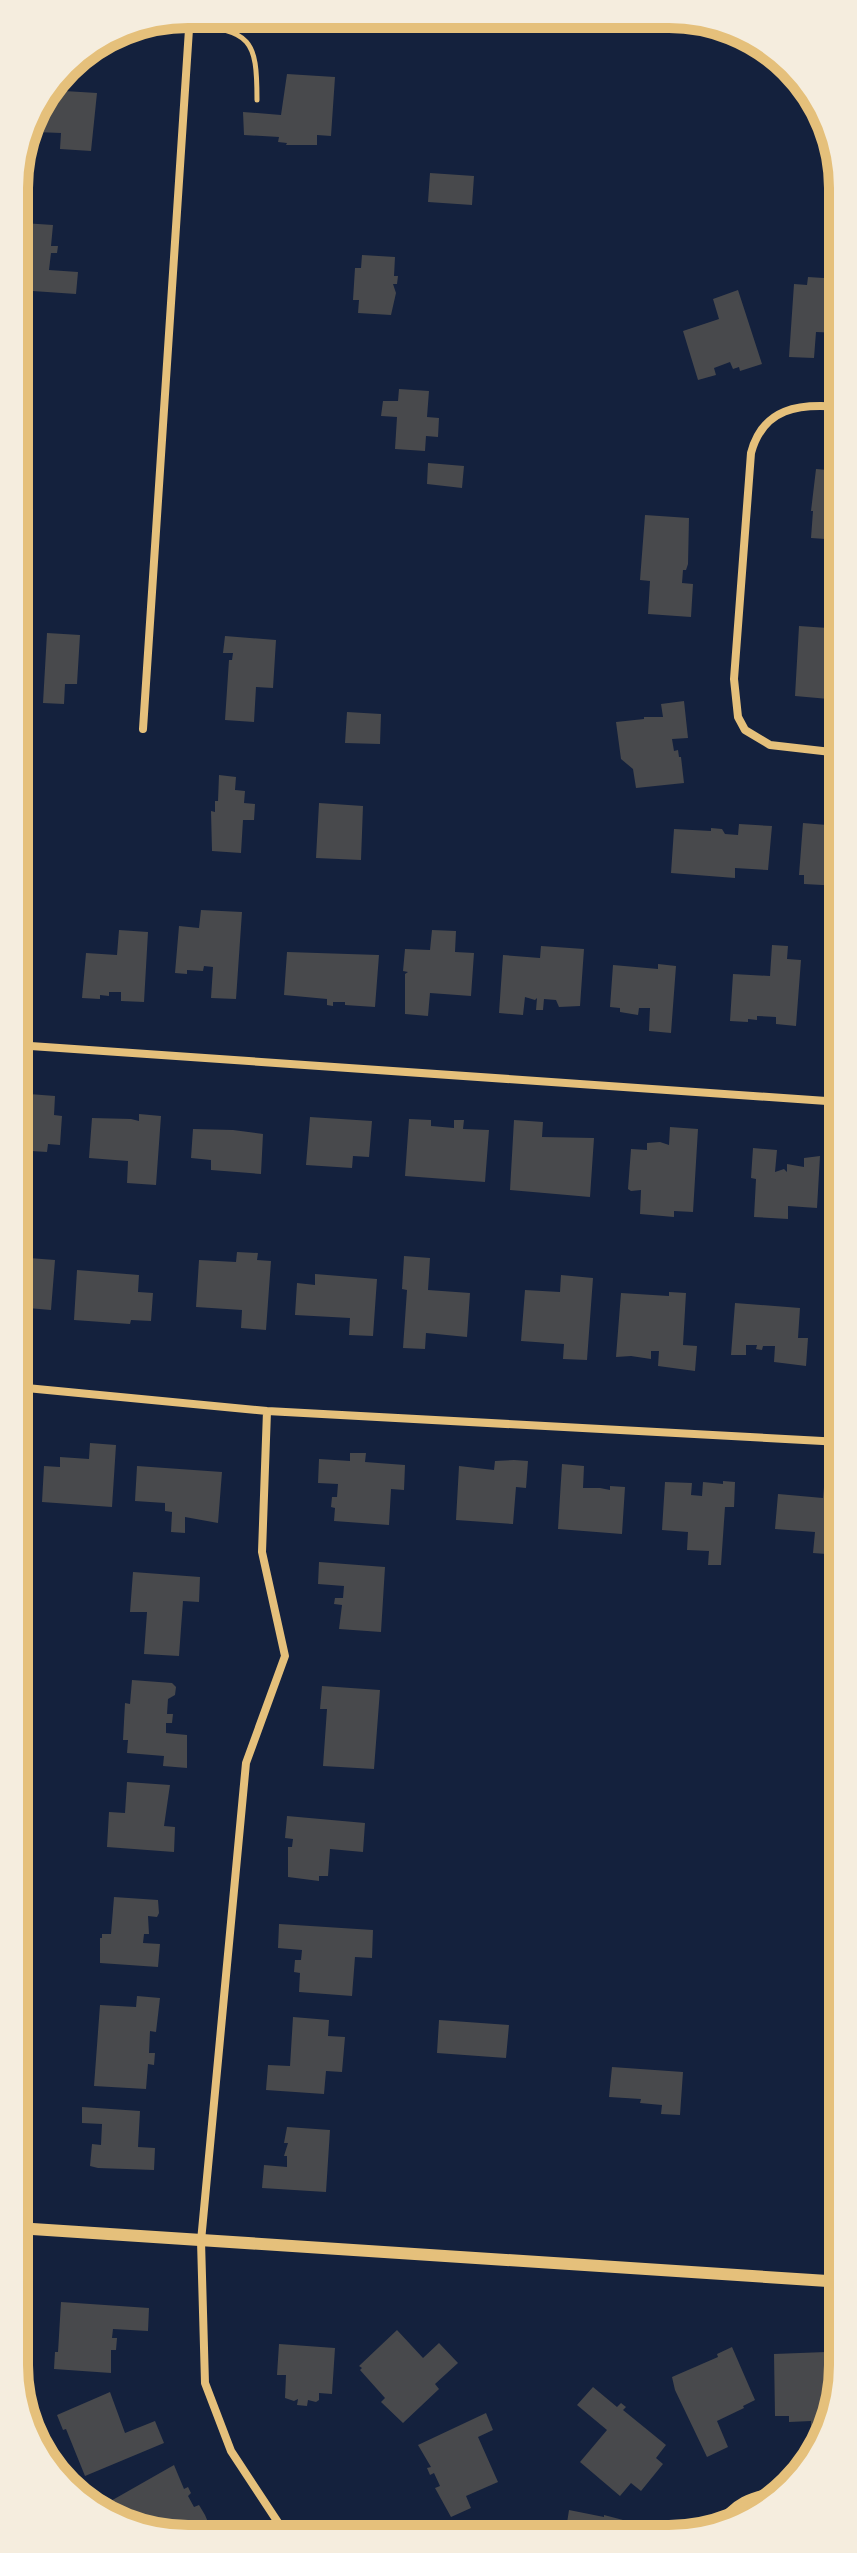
<svg xmlns="http://www.w3.org/2000/svg" width="857" height="2553" font-family="Manrope,sans-serif">
  <style>
    .building { fill: #48494c }
    .lines { fill: none; stroke-linecap: round; stroke-linejoin: round }
    .service { stroke: #e5c07b; stroke-width: 5 }
    .minor { stroke: #e5c07b; stroke-width: 8 }
    .tertiary { stroke: #e5c07b; stroke-width: 12 }
    .rim { fill: none; stroke: #e5c07b; stroke-width: 10 }
  </style>
  <rect width="100%" height="100%" fill="#14213d"/>
  <!-- building -->
  <path class="building" d="M287 74 335 77 331 136 317 135V145H286L287 143 278 142 279 137 244 135 243 112 281 115Z
    M48 90 97 93 91 151 60 149 61 133 36 132 38 104Z
    M430 173 474 176 472 205 428 202Z
    M23 223 53 225 51 246H58L57 253H51L49 270 78 272 76 294 18 290 20 261H15L14 239 22 240Z
    M362 255 395 257 394 276H398L397 284H393L396 293 391 315 358 313 359 300H353L355 268H361Z
    M808 277 840 279V333L816 332 814 358 789 357 794 284 807 285Z
    M738 290 762 364 740 371 739 367 733 369 730 362 714 368 716 375 698 380 683 331 719 319 713 299Z
    M399 389 429 391 427 417 439 418 438 437 426 436 425 451 395 449 397 417 381 416 383 401H398Z
    M428 463 464 466 462 488 427 484Z
    M816 469 839 471 840 540 811 538 813 511H811Z
    M645 515 689 518 688 564 686 570H683L682 583 693 584 691 617 648 614 650 581 640 580Z
    M799 626 828 628 827 650 840 651V700L795 696Z
    M47 633 80 635 77 684H65L64 704 43 703Z
    M225 636 276 640 273 688 256 687 254 722 225 720 229 660H232L233 653H223Z
    M684 701 688 738 672 739 674 751 678 750 679 757H681L684 783 636 788 633 769 621 759 616 722 644 719V717H663L661 704Z
    M347 712 381 714 380 744 345 743Z
    M219 775 236 777 235 790 245 791 244 803 255 804 254 820H243L241 853 212 851 211 811 215 812V801H218Z
    M319 803 363 806 361 860 316 858Z
    M803 823 827 825V831L841 832V886L804 884V875H799Z
    M739 824 772 826 768 870 735 868V878L671 873 674 829 711 831V828L722 829 725 834 738 835Z
    M201 910 242 912 236 999 211 998 213 967 204 966 203 971 187 970V974L175 973 179 926 199 928Z
    M15 924 26 925 23 971H15Z
    M119 930 148 932 144 1002 121 1001V992H109V996L100 995V999L82 998 86 953 117 955Z
    M432 930 456 931 455 952 474 953 471 996 430 993 428 1016 405 1014V974L408 972 403 971 405 949 430 950Z
    M772 945 788 946 787 959 801 960 796 1026 776 1024V1017L757 1016V1020L748 1019V1022L730 1021 733 974 770 976Z
    M541 946 584 949 580 1006 559 1007 556 1000 544 999 543 1010H536L537 998 535 1000 525 997 523 1015 499 1013 503 955 540 958Z
    M287 952 379 955 375 1007 345 1005V1002H333V1006L327 1005V999L284 995Z
    M658 964 676 966 671 1033 649 1031 650 1008H639L638 1015 620 1012V1008L610 1007 613 965 658 969Z
    M838 978H841V1021H836Z
    M16 1093 55 1096 54 1115 62 1116 60 1145 48 1144 47 1152 16 1150Z
    M139 1114 161 1116 156 1185 127 1183 128 1161 89 1158 92 1118 131 1119 139 1121Z
    M310 1117 372 1121 369 1157 353 1156 352 1168 306 1165Z
    M409 1119 431 1120V1126L454 1128V1120H464L463 1129 489 1130 485 1182 405 1176Z
    M514 1120 543 1122 542 1137 594 1138 590 1197 510 1190Z
    M670 1127 698 1129 693 1212 674 1211V1217L640 1214 641 1190 631 1191 628 1189 631 1149 647 1150V1143L660 1142 669 1145Z
    M193 1129 233 1130 263 1134 261 1174 211 1170V1160L191 1158Z
    M753 1148 777 1150 775 1172 784 1169 787 1172V1164L804 1167V1158L820 1156 817 1208 788 1206V1219L754 1217 756 1179 751 1178Z
    M237 1252 258 1253 257 1260 271 1261 266 1330 241 1328 242 1310 196 1307 199 1260 236 1262Z
    M404 1256 430 1258 428 1290 470 1293 467 1337 426 1333 425 1349 403 1348 407 1290 402 1289Z
    M16 1257 55 1260 51 1310 16 1307Z
    M77 1270 139 1275 138 1292 153 1293 151 1321 131 1320 130 1324 74 1320Z
    M315 1274 377 1279 373 1336 349 1335 350 1318 295 1315 297 1283 315 1285Z
    M561 1275 593 1278 587 1360 563 1359 564 1344 521 1341 525 1290 560 1292Z
    M669 1292 686 1293 683 1345 697 1346 695 1371 658 1366 659 1351H651V1359L631 1356 616 1357 621 1293 669 1296Z
    M735 1303 800 1308 798 1338H808L806 1366 774 1362 775 1346H763L762 1350 756 1349 757 1345H746V1355H731Z
    M832 1311 841 1312V1360L829 1359Z
    M90 1443 116 1445 112 1507 42 1502 44 1466 60 1467V1457L89 1459Z
    M350 1453H366L365 1462 405 1465 404 1490 391 1489 389 1525 334 1521 335 1508 331 1507 332 1497H337L338 1484 318 1483 319 1459 350 1461Z
    M514 1460 528 1461 526 1488 516 1487 513 1524 456 1520 459 1466 494 1470 495 1461Z
    M562 1464 584 1466 583 1488H600L610 1490V1486L625 1487 622 1534 558 1529Z
    M137 1466 222 1472 218 1523 185 1517V1533L171 1532 172 1512 165 1511V1503L135 1501Z
    M723 1481 735 1482 734 1507H725L721 1565H708L709 1551 687 1550 688 1532 662 1530 665 1482 692 1483 691 1495 702 1496 703 1482 723 1484Z
    M824 1487 841 1488 840 1555 813 1553 815 1532 775 1529 778 1494 823 1498Z
    M319 1562 385 1567 381 1632 339 1629 342 1605 334 1604 335 1598H343L344 1586 318 1584Z
    M133 1572 200 1577 199 1602 183 1601 179 1656 144 1654 147 1612H130Z
    M132 1680 172 1683 176 1687 175 1695 168 1699 167 1714H173L172 1723H166V1733L187 1735V1768L163 1766 164 1756 127 1753 128 1740H123L125 1703 130 1704Z
    M322 1686 380 1690 374 1769 323 1766 327 1709H320Z
    M127 1782 170 1785 164 1826 175 1827 174 1852 107 1847 109 1812 125 1813Z
    M287 1816 365 1823 363 1852 330 1849 328 1876H319V1881L288 1877V1847H292L293 1839 285 1838Z
    M114 1897 158 1900 159 1913 157 1917 148 1916 149 1934H144L143 1943 160 1944 158 1967 100 1963V1938H102V1934H111Z
    M279 1924 373 1930 372 1958 355 1957 352 1996 299 1992 300 1973 294 1972 295 1960H301L302 1950 278 1948Z
    M137 1996 160 1998 156 2032 150 2031 149 2053H155L154 2065 148 2064 146 2089 94 2086 100 2005 136 2007Z
    M293 2017 329 2020 328 2036 345 2037 342 2072 326 2071 324 2094 266 2090 268 2065 290 2066Z
    M439 2020 509 2025 506 2058 437 2053Z
    M612 2067 683 2072 680 2115 661 2114 662 2105 640 2103 641 2099 609 2097Z
    M82 2107 140 2111 138 2147 155 2148 154 2170 98 2168 90 2166 92 2144 101 2145 102 2124 82 2123Z
    M287 2127 330 2130 326 2192 262 2188 264 2165 287 2167V2156H284L288 2143H284Z
    M61 2302 149 2308 148 2331 113 2329 112 2338H117L116 2350H111V2373L54 2369 55 2352H58Z
    M397 2330 423 2358 439 2343 458 2363 435 2384 439 2389 403 2423 381 2402 385 2398 360 2370 362 2368 359 2366Z
    M279 2344 335 2348 332 2394 319 2393V2400L316 2402 308 2400 307 2406 297 2405 298 2399 294 2401 285 2398 286 2375H277Z
    M732 2347 755 2400 743 2406 744 2408 717 2421 728 2447 707 2457 675 2390 672 2377 718 2357 717 2354Z
    M826 2352V2362L841 2361 842 2378 822 2426H811V2421L789 2422V2416H775L774 2354Z
    M593 2387 617 2407 621 2403 626 2407 623 2410 666 2445 656 2458 663 2464 641 2491 631 2483 620 2496 580 2462 607 2430 577 2405Z
    M110 2392 125 2433 155 2421 164 2443 85 2476 66 2429 63 2430 57 2415Z
    M486 2413 493 2430 478 2437 498 2482 466 2496 471 2508 451 2517 435 2488 440 2486 434 2473 430 2475 427 2468 431 2467 418 2445Z
    M174 2465 184 2489 188 2487 191 2493 188 2496 194 2507 199 2505 205 2515 213 2534 211 2536H155L145 2530 132 2509 119 2517 109 2502Z
    M569 2510 604 2517V2515L623 2520 627 2526V2532L621 2535 565 2536Z
    M415 2525 463 2529V2536H414Z"/>
  <g class="lines">
    <!-- service -->
    <path class="service" d="M190 25C251 31 257 39 257 100
      M17 2327 22 2229"/>
    <!-- minor -->
    <path class="minor" d="M840 407C799 403 763 408 751 453L734 679 738 717 745 730 770 745 840 753
      M143 729 190 14
      M16 1045 841 1102
      M16 1387 267 1411 841 1442
      M267 1411 262 1552 285 1656 246 1763 201 2241 205 2383 231 2451 287 2536
      M716 2528C734 2500 750 2496 781 2490"/>
    <!-- tertiary -->
    <path class="tertiary" d="M17 2228 843 2282"/>
  </g>
  <!-- crop -->
  <path d="M0 0H857V2553H0ZM188 28H669A160 160 0 0 1 829 188V2365A160 160 0 0 1 669 2525H188A160 160 0 0 1 28 2365V188A160 160 0 0 1 188 28Z" fill="#f5edde" fill-rule="evenodd"/>
  <path class="rim" d="M188 28H669A160 160 0 0 1 829 188V2365A160 160 0 0 1 669 2525H188A160 160 0 0 1 28 2365V188A160 160 0 0 1 188 28Z"/>
</svg>
